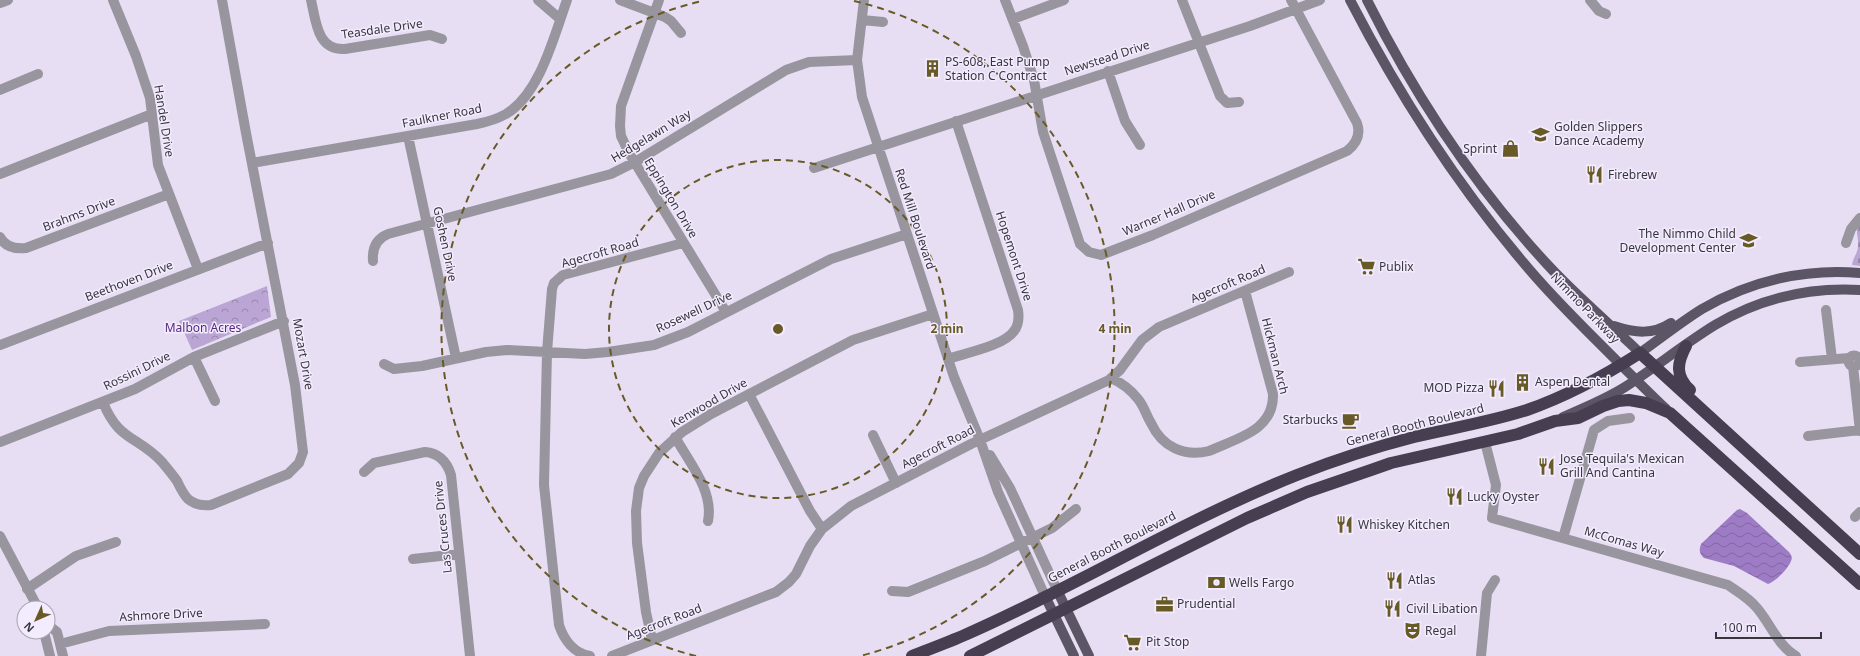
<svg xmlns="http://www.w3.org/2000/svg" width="1860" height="656" font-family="'Noto Sans',sans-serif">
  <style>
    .cemetery { fill: url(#cemetery-stones) }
    .park { fill: url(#park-crowns) }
    .water { fill: url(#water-waves) }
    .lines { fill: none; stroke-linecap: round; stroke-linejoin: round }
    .minor { stroke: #98959e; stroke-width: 10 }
    .major { stroke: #5c5565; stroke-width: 10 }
    .highway { stroke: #473f51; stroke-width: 12 }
    .ring { fill: none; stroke: #685a27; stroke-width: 2; stroke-dasharray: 7 5 }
    .labels { text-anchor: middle; stroke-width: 3; stroke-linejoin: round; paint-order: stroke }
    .street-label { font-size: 12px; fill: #39353e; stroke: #f3ecfe }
    .poi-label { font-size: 12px; fill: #39353e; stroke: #f3ecfe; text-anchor: start }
    .park-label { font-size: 12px; fill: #572980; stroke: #f3ecfe }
    .centre { fill: #685a27; stroke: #f3ecfe; stroke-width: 2 }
    .ring-label { font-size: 12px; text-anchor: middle; font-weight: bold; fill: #685a27; stroke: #f3ecfe; stroke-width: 3; stroke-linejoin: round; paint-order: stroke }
  </style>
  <defs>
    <pattern id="cemetery-stones" width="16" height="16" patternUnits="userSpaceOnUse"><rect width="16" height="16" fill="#baa5d4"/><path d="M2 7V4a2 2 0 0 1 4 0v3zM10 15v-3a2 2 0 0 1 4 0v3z" fill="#9887ad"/></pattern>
    <pattern id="park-crowns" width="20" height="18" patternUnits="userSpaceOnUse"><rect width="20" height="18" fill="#baa5d4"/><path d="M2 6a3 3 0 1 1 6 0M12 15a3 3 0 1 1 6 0" fill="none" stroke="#9887ad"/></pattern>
    <pattern id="water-waves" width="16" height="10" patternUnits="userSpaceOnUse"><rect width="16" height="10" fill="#9e7cc5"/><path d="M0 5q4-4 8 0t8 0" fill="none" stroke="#8266a1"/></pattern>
  </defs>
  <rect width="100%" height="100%" fill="#e7def4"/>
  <!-- cemetery -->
  <path class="cemetery" d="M1860 223V266L1852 265C1853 257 1858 253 1858 246 1859 236 1854 233 1860 223Z"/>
  <!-- park -->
  <path class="park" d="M267 286 271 317 192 350 179 321Z"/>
  <!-- water -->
  <path class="water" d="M1740 509 1747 513 1789 552C1791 555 1793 557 1791 561 1788 569 1776 581 1768 584L1734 566 1704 558C1699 553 1699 550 1701 544L1737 510Z"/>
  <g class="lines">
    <!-- minor -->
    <path class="minor" d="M113 0 136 56 150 98 158 165 198 269
      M311 0C316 21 317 51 345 49L430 35 442 39
      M538 0 560 19
      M620 0 665 17 671 21 681 33
      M659 0 621 106 620 126 621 136 629 153 726 312
      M864 0 857 60 862 97 954 377 980 440 998 492 1045 596
      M1005 0 1023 46 1034 80 1043 132 1080 244 1089 252 1101 255 1153 235 1347 151C1356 144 1361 135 1357 123L1291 0
      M1182 0 1220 96 1227 103 1239 102
      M1590 0 1599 11 1606 14
      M0 3 8 0
      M1013 19 1064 0
      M862 20 883 22
      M1108 71 1125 121 1140 145
      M0 90 38 74
      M408 136 456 358
      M252 163 477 124C487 122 497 119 506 114 540 94 554 36 567 0
      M814 168 1250 26 1320 0
      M0 174 152 114
      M0 237C5 247 16 249 26 248L169 194
      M1846 243 1851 229 1860 218
      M373 261C372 249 376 239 388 234L611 174 635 162 786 70 809 62 857 60
      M1826 310 1832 359
      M0 345 268 243
      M1848.5 361a5.5 5.5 0 1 1 11 0a5.5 5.5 0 1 1-11 0Z
      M194 357 215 401
      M948 359C965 353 1004 346 1014 331 1019 325 1019 317 1018 310L956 121
      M1800 362 1849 358
      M384 364 394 369 422 366 486 352 507 350 585 354 608 352 654 345 688 332 831 259 907 234
      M1853 366 1860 431
      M1111 378C1122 383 1131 390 1138 399 1144 406 1146 415 1151 423 1162 447 1184 457 1209 451 1237 438 1274 431 1273 394L1245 291
      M749 394 810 511 822 529
      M103 402C118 441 138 436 162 462 167 468 172 474 177 481 180 487 183 494 188 499 195 505 202 506 211 505L288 474 299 463 303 452 295 385 246 133 222 0
      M873 435 896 483
      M1808 436 1860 430
      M675 437C689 462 714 491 708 521
      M0 442 135 389 194 357 284 321
      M1485 442 1496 485 1492 518 1728 585C1738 592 1749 598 1757 608 1770 623 1778 646 1796 656
      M990 455 1010 488 1057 590
      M364 472 374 463 425 452C439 453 447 462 451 475L470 656
      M1855 517 1860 512
      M0 536 38 608
      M1563 538 1594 430 1608 421 1630 418
      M413 559 459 554
      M27 589 76 556 116 542
      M892 591 908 592 985 561 1052 528 1076 509
      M48 625 57 632 63 656
      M44 632 50 656
      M652 640 646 612 637 543 636 511 639 488 644 476 659 453 682 432 711 414 853 340 933 314
      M60 644 109 631 265 624
      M590 656C574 653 564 640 559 625L544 485 547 352 552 289 554 283 563 275 683 243
      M612 656 776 592 789 582 796 574 810 546 822 529 851 506 971 444 1109 380 1120 370 1142 340 1159 327 1289 272
      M1481 656 1487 593 1495 580"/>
    <!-- major -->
    <path class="major" d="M1350 0C1398 93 1455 182 1523 262 1550 295 1580 324 1610 354 1628 372 1647 391 1666 409
      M1367 0C1414 94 1474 185 1546 263 1575 295 1609 323 1640 353 1661 338 1681 322 1702 309 1750 281 1805 268 1860 273
      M1614 326C1635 333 1653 335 1671 323
      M1563 417C1584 408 1606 399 1625 387 1656 367 1684 344 1715 325 1759 299 1809 287 1860 290
      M1057 590 1089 656
      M1045 596 1074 656"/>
    <!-- highway -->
    <path class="highway" d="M1686 346C1677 363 1675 376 1690 390
      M912 656C930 649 949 642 967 634 1079 585 1183 520 1297 475 1335 460 1375 447 1414 437 1452 428 1490 422 1527 410 1567 396 1604 376 1640 353L1860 554
      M970 656 1247 518 1307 492 1371 470 1391 463 1518 434 1555 421 1578 418 1603 406 1618 401 1629 400 1646 403 1670 413 1860 584"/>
  </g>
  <!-- distance rings -->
  <g class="ring">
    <circle cx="778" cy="329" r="169"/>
    <path d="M696 656A337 337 0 0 1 702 1M854 1A337 337 0 0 1 860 656"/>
  </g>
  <!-- icons -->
  <defs>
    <symbol id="building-bare" viewBox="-9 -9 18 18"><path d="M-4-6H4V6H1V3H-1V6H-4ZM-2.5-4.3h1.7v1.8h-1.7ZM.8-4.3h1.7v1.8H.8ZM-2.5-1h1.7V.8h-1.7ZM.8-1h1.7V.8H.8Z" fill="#685a27" stroke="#f3ecfe" stroke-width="2.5" paint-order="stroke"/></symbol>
    <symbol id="school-bare" viewBox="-9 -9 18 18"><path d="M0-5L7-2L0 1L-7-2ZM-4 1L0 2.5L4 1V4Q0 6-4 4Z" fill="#685a27" stroke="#f3ecfe" stroke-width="2.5" paint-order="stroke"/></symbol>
    <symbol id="shop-bare" viewBox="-9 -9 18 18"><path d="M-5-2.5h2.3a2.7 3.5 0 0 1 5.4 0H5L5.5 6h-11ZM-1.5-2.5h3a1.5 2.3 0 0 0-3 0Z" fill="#685a27" stroke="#f3ecfe" stroke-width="2.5" paint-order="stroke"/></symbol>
    <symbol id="restaurant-bare" viewBox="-9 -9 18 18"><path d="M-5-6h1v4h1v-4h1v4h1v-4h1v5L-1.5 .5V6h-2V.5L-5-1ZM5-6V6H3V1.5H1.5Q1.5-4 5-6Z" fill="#685a27" stroke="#f3ecfe" stroke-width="2.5" paint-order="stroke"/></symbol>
    <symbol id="supermarket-bare" viewBox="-9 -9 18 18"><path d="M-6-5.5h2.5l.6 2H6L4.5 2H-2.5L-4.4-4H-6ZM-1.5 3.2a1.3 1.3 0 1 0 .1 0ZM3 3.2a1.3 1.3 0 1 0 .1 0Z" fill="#685a27" stroke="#f3ecfe" stroke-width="2.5" paint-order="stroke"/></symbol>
    <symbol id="cafe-bare" viewBox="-9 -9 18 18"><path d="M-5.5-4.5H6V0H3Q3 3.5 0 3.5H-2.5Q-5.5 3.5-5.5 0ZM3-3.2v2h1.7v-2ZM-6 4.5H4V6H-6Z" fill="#685a27" stroke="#f3ecfe" stroke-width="2.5" paint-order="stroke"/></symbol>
    <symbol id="bank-bare" viewBox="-9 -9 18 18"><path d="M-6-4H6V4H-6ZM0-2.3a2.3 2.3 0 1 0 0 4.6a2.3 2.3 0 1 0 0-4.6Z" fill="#685a27" stroke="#f3ecfe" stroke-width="2.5" paint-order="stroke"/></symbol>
    <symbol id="office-bare" viewBox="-9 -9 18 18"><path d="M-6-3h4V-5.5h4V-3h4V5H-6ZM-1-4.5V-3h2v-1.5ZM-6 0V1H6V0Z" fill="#685a27" stroke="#f3ecfe" stroke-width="2.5" paint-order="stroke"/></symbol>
    <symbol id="theatre-bare" viewBox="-9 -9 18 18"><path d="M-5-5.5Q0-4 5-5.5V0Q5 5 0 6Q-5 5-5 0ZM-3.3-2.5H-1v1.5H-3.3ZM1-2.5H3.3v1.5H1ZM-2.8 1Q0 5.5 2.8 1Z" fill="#685a27" stroke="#f3ecfe" stroke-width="2.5" paint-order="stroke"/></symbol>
  </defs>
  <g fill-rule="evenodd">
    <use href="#building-bare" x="920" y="56" width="25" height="25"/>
    <use href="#school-bare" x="1528" y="122" width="25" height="25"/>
    <use href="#shop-bare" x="1498" y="136" width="25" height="25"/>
    <use href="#restaurant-bare" x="1582" y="162" width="25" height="25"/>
    <use href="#school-bare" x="1736" y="228" width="25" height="25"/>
    <use href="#supermarket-bare" x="1354" y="254" width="25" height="25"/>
    <use href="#building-bare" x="1510" y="370" width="25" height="25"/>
    <use href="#restaurant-bare" x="1484" y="376" width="25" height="25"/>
    <use href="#cafe-bare" x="1338" y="408" width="25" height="25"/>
    <use href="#restaurant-bare" x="1534" y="454" width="25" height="25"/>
    <use href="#restaurant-bare" x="1442" y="484" width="25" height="25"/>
    <use href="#restaurant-bare" x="1332" y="512" width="25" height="25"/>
    <use href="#restaurant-bare" x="1382" y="568" width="25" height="25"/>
    <use href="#bank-bare" x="1204" y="570" width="25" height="25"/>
    <use href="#office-bare" x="1152" y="592" width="25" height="25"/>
    <use href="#restaurant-bare" x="1380" y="596" width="25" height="25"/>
    <use href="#theatre-bare" x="1400" y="618" width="25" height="25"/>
    <use href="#supermarket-bare" x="1120" y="630" width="25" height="25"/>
  </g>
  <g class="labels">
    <!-- street labels -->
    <g class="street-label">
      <text transform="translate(382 29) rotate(-8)" y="4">Teasdale Drive</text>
      <text transform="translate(1107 58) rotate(-18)" y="4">Newstead Drive</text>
      <text transform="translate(442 116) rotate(-11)" y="4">Faulkner Road</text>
      <text transform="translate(164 121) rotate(81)" y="4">Handel Drive</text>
      <text transform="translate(651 136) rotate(-31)" y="4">Hedgelawn Way</text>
      <text transform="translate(671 198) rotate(59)" y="4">Eppington Drive</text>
      <text transform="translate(1169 213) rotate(-23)" y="4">Warner Hall Drive</text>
      <text transform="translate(79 214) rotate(-21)" y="4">Brahms Drive</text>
      <text transform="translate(915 219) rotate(72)" y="4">Red Mill Boulevard</text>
      <text transform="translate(445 244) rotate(78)" y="4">Goshen Drive</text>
      <text transform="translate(600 253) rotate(-16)" y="4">Agecroft Road</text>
      <text transform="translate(1014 256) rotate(72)" y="4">Hopemont Drive</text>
      <text transform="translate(129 281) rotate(-21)" y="4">Beethoven Drive</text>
      <text transform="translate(1228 284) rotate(-23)" y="4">Agecroft Road</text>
      <text transform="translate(1585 308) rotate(46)" y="4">Nimmo Parkway</text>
      <text transform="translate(694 312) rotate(-25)" y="4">Rosewell Drive</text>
      <text transform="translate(303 354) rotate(80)" y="4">Mozart Drive</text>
      <text transform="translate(1275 356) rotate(76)" y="4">Hickman Arch</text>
      <text transform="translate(137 371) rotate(-26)" y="4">Rossini Drive</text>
      <text transform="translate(709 403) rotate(-30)" y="4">Kenwood Drive</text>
      <text transform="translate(1415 425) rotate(-14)" y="4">General Booth Boulevard</text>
      <text transform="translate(938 447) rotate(-27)" y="4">Agecroft Road</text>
      <text transform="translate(443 527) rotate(-96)" y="4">Las Cruces Drive</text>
      <text transform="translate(1624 542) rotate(16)" y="4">McComas Way</text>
      <text transform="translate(1112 547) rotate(-27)" y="4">General Booth Boulevard</text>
      <text transform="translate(161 615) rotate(-3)" y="4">Ashmore Drive</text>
      <text transform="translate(664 622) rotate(-21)" y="4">Agecroft Road</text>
    </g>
    <!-- poi labels -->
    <g class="poi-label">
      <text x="945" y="66">PS-608; East Pump<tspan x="945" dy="14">Station C Contract</tspan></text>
      <text x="1554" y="131">Golden Slippers<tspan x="1554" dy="14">Dance Academy</tspan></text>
      <text x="1497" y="153" text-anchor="end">Sprint</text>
      <text x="1608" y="179">Firebrew</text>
      <text x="1736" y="238" text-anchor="end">The Nimmo Child<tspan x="1736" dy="14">Development Center</tspan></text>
      <text x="1379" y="271">Publix</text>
      <text x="1535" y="386">Aspen Dental</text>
      <text x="1484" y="392" text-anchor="end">MOD Pizza</text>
      <text x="1338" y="424" text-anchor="end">Starbucks</text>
      <text x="1560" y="463">Jose Tequila's Mexican<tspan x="1560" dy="14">Grill And Cantina</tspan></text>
      <text x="1467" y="501">Lucky Oyster</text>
      <text x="1358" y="529">Whiskey Kitchen</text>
      <text x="1408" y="584">Atlas</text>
      <text x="1229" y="587">Wells Fargo</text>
      <text x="1177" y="608">Prudential</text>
      <text x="1406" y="613">Civil Libation</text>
      <text x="1425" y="635">Regal</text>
      <text x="1146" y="646">Pit Stop</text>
    </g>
    <!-- park labels -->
    <g class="park-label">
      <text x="203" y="332">Malbon Acres</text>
    </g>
  </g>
  <circle cx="778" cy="329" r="6" class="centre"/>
  <g class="ring-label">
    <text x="947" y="333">2 min</text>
    <text x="1115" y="333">4 min</text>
  </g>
  <!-- north arrow -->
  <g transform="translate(36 620) rotate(225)"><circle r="19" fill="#f3ecfe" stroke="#a9a3b1"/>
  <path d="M0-3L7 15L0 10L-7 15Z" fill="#685a27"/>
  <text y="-6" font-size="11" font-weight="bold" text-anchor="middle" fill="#39353e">N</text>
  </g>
  <!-- scale -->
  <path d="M1716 632v6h105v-6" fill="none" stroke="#39353e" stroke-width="2"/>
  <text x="1722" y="632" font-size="12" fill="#39353e" stroke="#f3ecfe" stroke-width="3" paint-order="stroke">100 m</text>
</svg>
